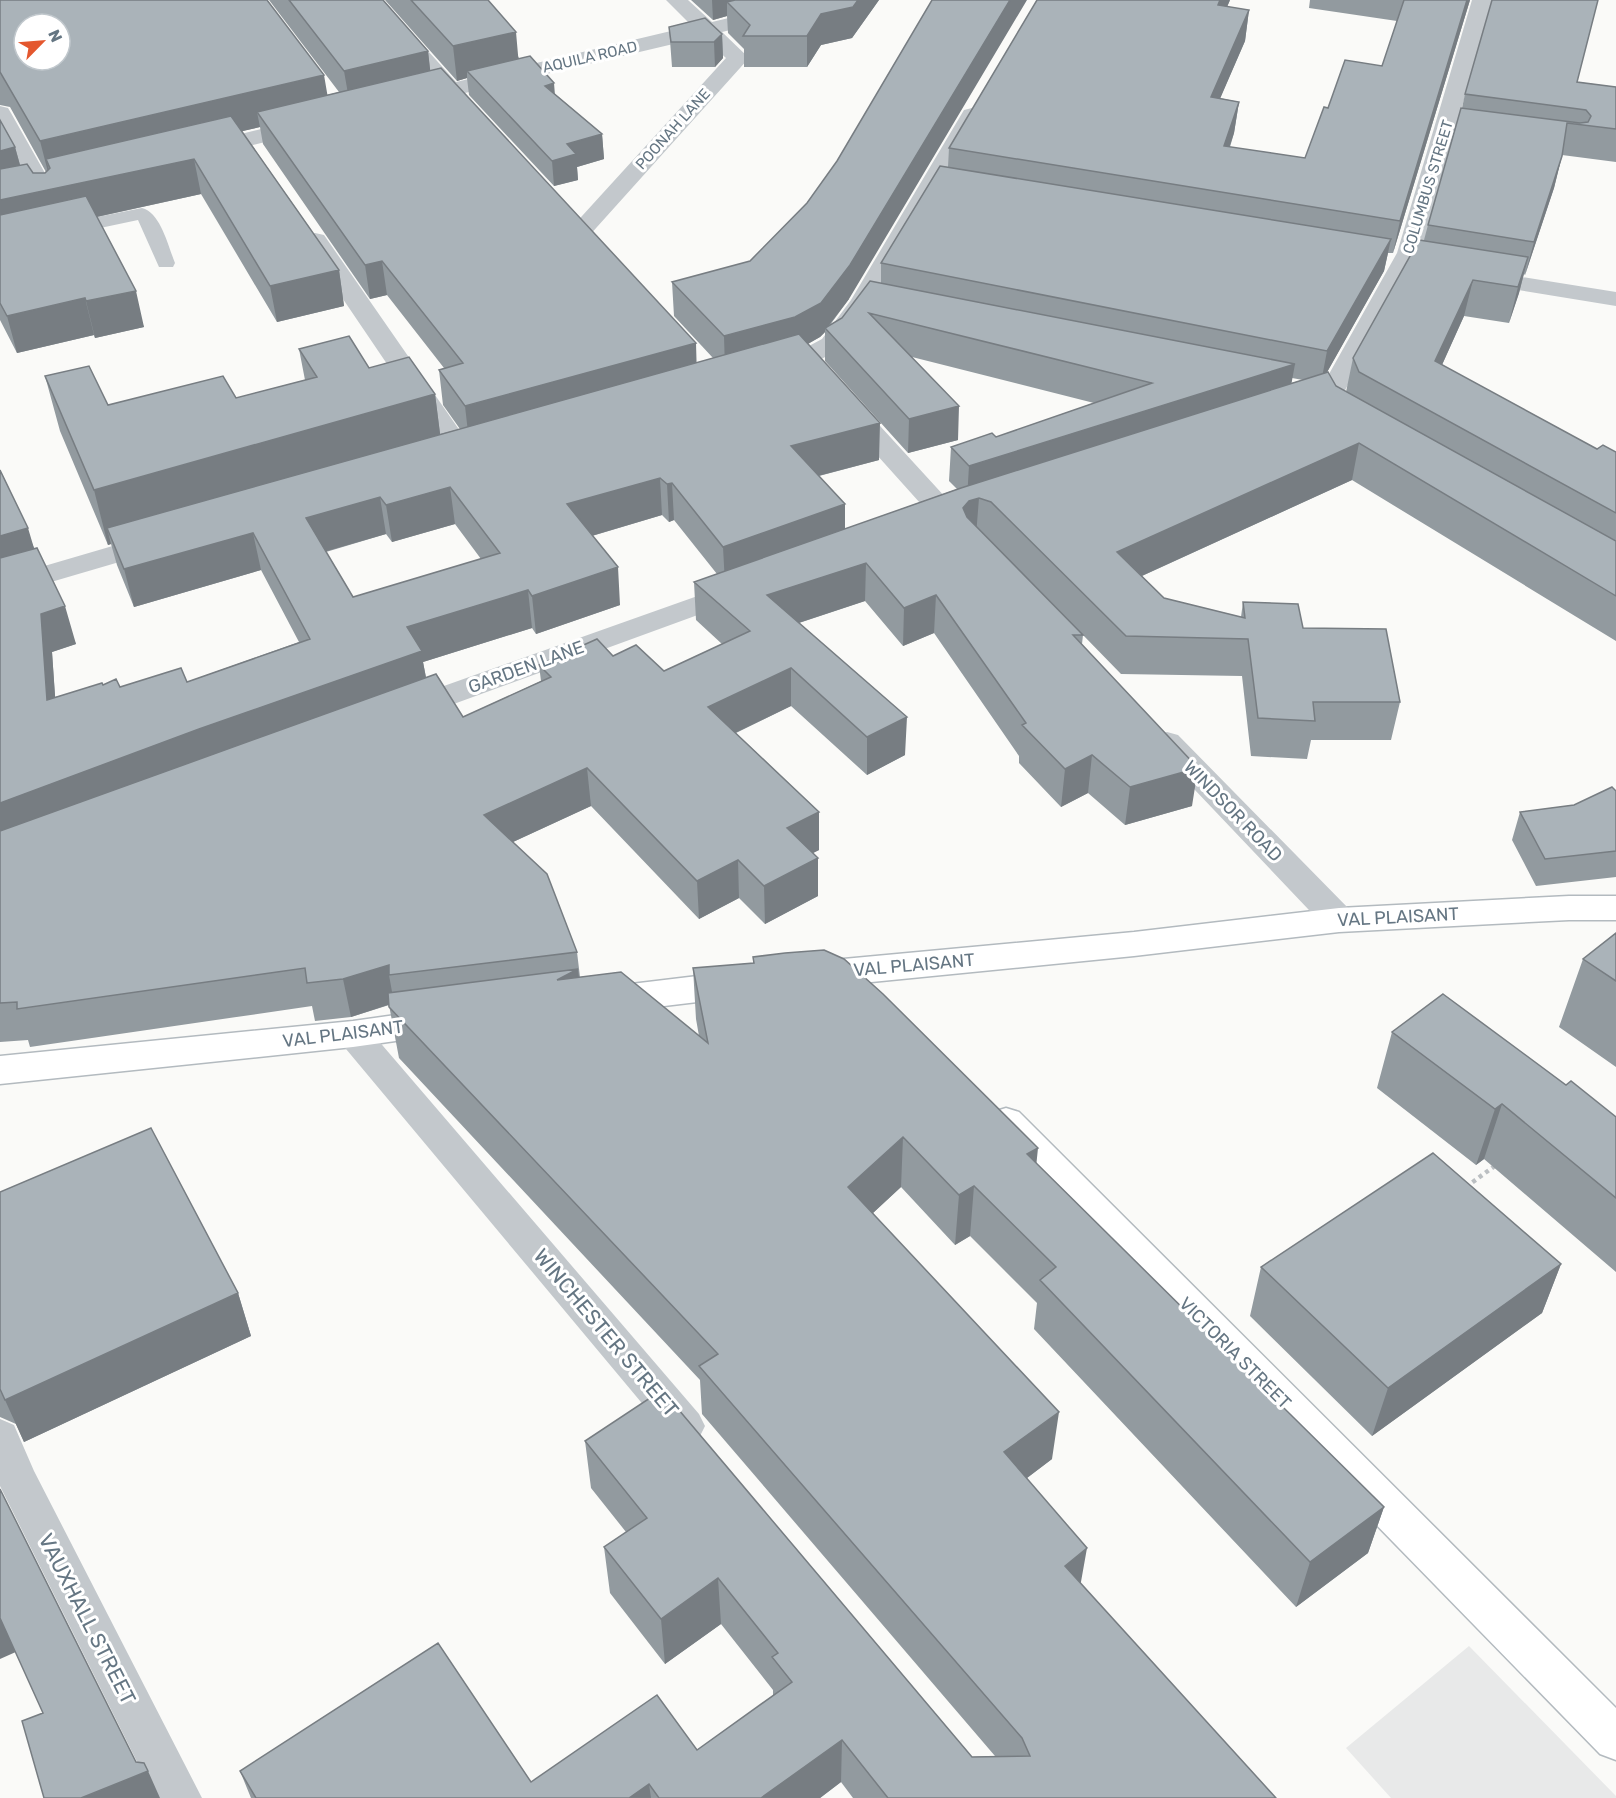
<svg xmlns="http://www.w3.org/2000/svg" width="1616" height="1798" font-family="Rubik,sans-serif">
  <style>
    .built { fill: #e8e9e9 }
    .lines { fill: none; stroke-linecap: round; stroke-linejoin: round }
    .secondary-casing { stroke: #b3babf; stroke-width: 3 }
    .path { stroke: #bbbfc2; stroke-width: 4.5; stroke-dasharray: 4 4; stroke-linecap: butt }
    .service { fill: #c3c8cc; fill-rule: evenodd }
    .minor { fill: #c3c8cc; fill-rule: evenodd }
    .secondary { fill: #fff; fill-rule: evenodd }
    .wall { fill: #929a9f; fill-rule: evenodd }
    .shaded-wall { fill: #777d82 }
    .building { fill: #aab3b9; stroke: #777d82; stroke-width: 1.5; fill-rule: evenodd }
    .labels { text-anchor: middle; stroke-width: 6; stroke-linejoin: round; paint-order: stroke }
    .far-street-label { font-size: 15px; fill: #657683; stroke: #fff }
    .street-label { font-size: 18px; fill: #657683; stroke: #fff }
    .near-street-label { font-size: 21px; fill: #657683; stroke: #fff }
  </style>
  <rect width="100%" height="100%" fill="#fafaf8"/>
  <!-- built -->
  <path class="built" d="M1469 1646 1616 1796V1798H1391L1346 1748Z"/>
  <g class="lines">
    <defs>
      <path id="secondary" d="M1569 896H1616V920H1569L1339 932 1134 956 811 988 799 984 794 975 799 966 811 962 1134 932 1339 908Z
        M739 971 751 975 756 984 751 993 739 997 606 1013 594 1009 589 1000 594 991 606 987Z
        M438 1009 450 1013 455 1022 450 1031 438 1035 353 1047 0 1084V1056L353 1021Z
        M1006 1108 1019 1112 1616 1708V1760L1600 1754 993 1132 988 1122 993 1112Z"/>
    </defs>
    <!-- secondary casing -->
    <use href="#secondary" class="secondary-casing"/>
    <!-- path -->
    <path class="path" d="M1466 1187 1496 1165"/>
    <!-- service -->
    <path class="service" d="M142 208C161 213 168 246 175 263L173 267H159L138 220 67 235 60 233 58 229 60 225 67 223Z"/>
    <!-- minor -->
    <path class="minor" d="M361 0H382L456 82 692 26 666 0H688L712 22 803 0H840L837 4 722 32 749 58 588 237 580 239 572 237 568 232 572 227 726 58 703 37 465 93 474 104 471 109C458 112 454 107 446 98L417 105 409 103 406 98 409 93 436 87Z
      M1472 0H1492L1421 253 1339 401 1299 414 1290 412 1286 406 1290 400 1320 390 1397 253Z
      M0 106 8 108 11 113 54 189 50 194 42 196 34 194 30 189 0 134Z
      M972 108 980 110 983 115 874 302 840 349 814 363 772 375 763 372 759 367 763 362 796 353 822 339 851 300 961 115 964 110Z
      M306 118 314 120 317 125 314 130 204 157 196 155 193 150 196 145Z
      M315 233 324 235 476 454 472 460 462 462 452 460 448 454 303 240 306 235Z
      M1478 270 1616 292V306L1469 282 1466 277 1469 272Z
      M850 401 859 403 958 511 962 517 958 523 948 525 938 523 841 415 837 409 841 403Z
      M157 533 167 536 171 542 167 548 0 597V579Z
      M737 582 747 585 751 591 747 597 418 717 407 720 396 717 392 710 396 703Z
      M1167 732 1178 735 1351 911 1356 920 1351 929 1339 932 1327 929 1156 749 1152 742 1156 735Z
      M353 1021 365 1025 699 1414 705 1426 699 1438 685 1444 671 1438 341 1043 336 1034 341 1025Z
      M0 1419 14 1425 34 1471 202 1798H155L0 1486Z"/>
    <!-- secondary -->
    <use href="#secondary" class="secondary"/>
  </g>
  <!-- wall -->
  <path class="wall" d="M0 0 327 95 339 92 269 0H383L428 51 430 71 696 363 713 358 674 316 672 282 849 299 830 325 842 318 881 283V263L948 167 949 148 1230 0 1227 7 1249 10 1245 41 1220 98 1239 102 1234 133 1230 147 1305 158 1328 108 1382 66 1397 21 1309 8 1310 0H1470L1393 253H1388L1384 271 1327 372 1336 386 1346 392 1353 358 1424 240 1428 225 1462 108 1465 94 1578 82 1616 87V162L1562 155 1554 188 1525 275 1524 274 1519 293 1509 323 1464 316 1442 365 1597 449 1616 452V641L1352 480 1142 576 1164 598 1241 617 1243 602 1303 628 1400 702 1391 740H1311L1307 759 1251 756 1242 676 1121 674 1083 635 1082 644 1192 806 1125 825 1088 793 1061 807 1019 763V756L934 633 903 646 865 601 799 623 905 755 867 775 791 706 736 733 819 812V850L813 853 818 896 765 924 739 898 699 919 591 806 513 842 577 952 580 977 699 1036 696 1019 693 968 753 963V957L1036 1163 1384 1507 1368 1553 1296 1607 1034 1329 1037 1303 970 1236 955 1245 901 1187 873 1213 1052 1459 1027 1478 1081 1584 1276 1798H853L841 1782 820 1798H251L240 1771 531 1782 697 1750 773 1696V1690L721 1624 665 1664 610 1593 604 1547 626 1532 591 1488 585 1441 972 1757 995 1756 702 1414 700 1380 399 1058 389 1005 351 1017 315 1021 312 1006 30 1047 28 1040 0 1042V470L76 644 52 652 55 697 103 685 120 687 187 682 299 642 261 570 134 607 117 565 111 544 108 545 60 431 45 376 108 405 236 398 305 380 299 349 369 368 435 394 440 434 460 429 443 405 439 370 444 368 387 295 370 299 263 144 260 127 242 131 339 270 344 306 277 322 201 194 97 217 144 327 95 338 94 335 17 353 0 320V120L15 147 20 165 33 173H45L46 172 10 107 0 105ZM825 332V361L908 453 958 440 912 357 1094 403 996 437 951 447 949 481 957 489 845 529 819 476 879 460 808 344 820 337ZM1292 378 1303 380 1291 383ZM662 515 669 522 674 520 717 574 694 582 696 620 722 644 664 671 613 656 539 665 541 681 463 717 426 677 423 662 532 628 536 634 620 605 592 536ZM455 524 481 559 353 597 326 552 386 534 392 542Z
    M385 0H488L519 58 555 94 602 134 604 159 577 167 578 180 554 186 469 95 467 78 457 81Z
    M691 0H879L852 38 821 45 807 67H744V49L728 33 727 16 713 20Z
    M669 27 722 34 723 58 715 67H672Z
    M1616 791V877L1536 886 1512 840 1520 812 1574 805Z
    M1616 933V1067L1559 1027 1583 959Z
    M1392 1032 1566 1085 1616 1117V1272L1484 1159 1476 1165 1377 1088Z
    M0 1192 238 1293 251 1336 24 1442 16 1424 0 1417Z
    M1561 1264 1542 1313 1372 1436 1250 1316 1261 1267Z"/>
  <!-- shaded-wall -->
  <path class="shaded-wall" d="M712 0H794L727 2V16L713 20Z
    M858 0H879L852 38 821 45 807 67V36L821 14Z
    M1010 0H1027L849 299 826 329 825 328V332L820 337 795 351 725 370 724 336Z
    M1220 0H1230L1214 36 1218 5Z
    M1467 0H1470L1393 253 1400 221Z
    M1249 10 1245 41 1207 129 1211 97Z
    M516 32 519 66 467 71V78L457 81 453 46Z
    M722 34 723 58 715 67 714 42Z
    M428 51 432 86 350 105 344 71Z
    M324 75 330 110 257 112 260 127 52 176 46 159 51 176H49L40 141Z
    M554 83 556 108 545 86Z
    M1239 102 1234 133 1219 178 1224 146Z
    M602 134 604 159 577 167 578 180 554 186 552 161 567 144Z
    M15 147 25 183 0 189V151Z
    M1562 156 1554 188 1525 275 1534 242Z
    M194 159 201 194 0 238V200Z
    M1391 239 1384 271 1321 383 1327 351Z
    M1528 257 1519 293 1509 323 1518 287Z
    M382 261 387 295 370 299 365 265Z
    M339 270 344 306 277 322 270 286Z
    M1473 280 1464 316 1427 398 1435 361Z
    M136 291 144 327 95 338 86 301Z
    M85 298 94 335 17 353 7 316Z
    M696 343 697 378 469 441 465 406Z
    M1295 364 1289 397 967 499 969 466Z
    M435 394 442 449 107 528 111 544 108 545 94 490Z
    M959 406 958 440 908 453 909 419Z
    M880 423 879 460 791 483V446Z
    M1359 443 1352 480 1113 589 1117 552Z
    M660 478 662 515 571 542 567 504Z
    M672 483 674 520 669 522 667 484Z
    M450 487 455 524 392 542 386 505Z
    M380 497 386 534 313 555 306 518Z
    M979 498 976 536 963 508 969 501Z
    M845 504V542L725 584 723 547Z
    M28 528 39 565 0 577V536Z
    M253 533 261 570 134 607 124 569Z
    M866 563 865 601 768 633 767 595Z
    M618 567 620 605 536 634 532 596Z
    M528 590 532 628 423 662 428 689 0 846V803L407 627Z
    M936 595 934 633 903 646 904 608Z
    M65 606 76 644 52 652 58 738 47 700 41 614Z
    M791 668V706L710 745 708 707Z
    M907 717 905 755 867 775V737Z
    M1092 755 1088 793 1061 807 1065 769Z
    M587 768 591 806 489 853 484 815Z
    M1198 768 1192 806 1125 825 1130 787Z
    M819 812V850L787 866V828Z
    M818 858V896L765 924 764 886Z
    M738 860 739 898 699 919 697 881Z
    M389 965V975L394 1003 351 1017 343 979Z
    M578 969 584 1020 557 980Z
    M1502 1104 1484 1159 1476 1165 1495 1109Z
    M903 1137 901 1187 847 1237 848 1187Z
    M1038 1148 1033 1197 1027 1154Z
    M974 1186 970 1236 955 1245 959 1195Z
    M1561 1264 1542 1313 1372 1436 1388 1388Z
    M238 1293 251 1336 24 1442 5 1400Z
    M1059 1412 1052 1459 999 1499 1004 1452Z
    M1384 1507 1368 1553 1296 1607 1310 1562Z
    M1087 1548 1079 1593 1065 1566Z
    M718 1578 721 1624 665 1664 661 1619Z
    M0 1617 18 1651 0 1659Z
    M842 1740 841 1782 820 1798H761Z
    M148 1771 160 1798H81Z
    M649 1784 651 1798H629Z"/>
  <!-- building -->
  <path class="building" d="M0 0H267L324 75 40 141 0 72ZM24 24H60V60H24Z
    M289 0H383L428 51 344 71Z
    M411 0H488L516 32 453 46Z
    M735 0H858L853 7 821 14 807 36H743L750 25 727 2Z
    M932 0H1010L850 265 821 303 795 317 724 336 672 282 750 261 807 203 837 161Z
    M1037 0H1220L1218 5 1249 10 1211 97 1239 102 1224 146 1305 158 1324 107 1328 108 1345 60 1382 66 1404 0H1467L1400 221 949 148Z
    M1492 0H1598L1577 82 1616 87V129L1567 123 1562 156 1534 242 1428 225 1461 108 1580 123 1588 122 1591 116 1586 110 1465 94Z
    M705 18 722 34 714 42H671L669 27Z
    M530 56 554 83 545 86 602 134 567 144 576 154 552 161 467 71Z
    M441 68 696 343 465 406 439 370 463 363 382 261 365 265 257 112Z
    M231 116 339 270 270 286 194 159 0 200V169L27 164 33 173H45L50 168 46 159Z
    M0 120 15 147 0 151Z
    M940 166 1391 239 1327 351 881 263Z
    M86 196 136 291 86 301 85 298 7 316 0 303V215Z
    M1419 240 1528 257 1518 287 1473 280 1435 361 1597 449 1603 445 1616 452V513L1359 372 1353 358Z
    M870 281 1295 364 969 466 951 447 992 433 996 437 1152 383 869 313 959 406 909 419 825 328 842 318Z
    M799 334 880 423 791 446 845 504 723 547 672 483 667 484 660 478 567 504 618 567 532 596 528 590 407 627 422 651 199 729 0 803V558L37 548 65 606 41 614 47 700 102 683 103 685 116 679 120 687 181 668 187 682 310 639 253 533 124 569 107 528ZM450 487 500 553 353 597 306 518 380 497 386 505Z
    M349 336 369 368 409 357 435 394 94 490 45 376 89 366 108 405 223 376 236 398 317 377 299 349Z
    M1328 372 1336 386 1616 541V596L1359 443 1117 552 1164 598 1245 618 1243 602 1298 604 1303 628 1386 629 1400 702H1313L1315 721 1258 718 1248 639 1126 636 991 502 979 498 969 501 963 508 967 517 1083 635H1073L1198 768 1130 787 1092 755 1065 769 1022 725 1026 723 936 595 904 608 866 563 767 595 907 717 867 737 791 668 708 707 819 812 787 828 818 858 764 886 738 860 697 881 587 768 484 815 547 874 577 952 389 975V965L343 979 307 983 305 968 17 1009V1002L0 1003V831L436 674 463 717 551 677 539 665 597 639 613 656 636 645 664 671 750 631 694 582 961 488Z
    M0 470 28 528 0 536Z
    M1612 787 1616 791V851L1545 859 1520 812 1574 805Z
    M1616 933V981L1583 959Z
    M824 950 844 959 883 994 1038 1148 1027 1154 1384 1507 1310 1562 1040 1280 1056 1267 974 1186 959 1195 903 1137 848 1187 1059 1412 1004 1452 1087 1548 1065 1566 1276 1798H888L842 1740 761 1798H659L649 1784 629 1798H256L240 1771 438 1643 531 1782 657 1695 697 1750 792 1682 772 1657 778 1653 718 1578 661 1619 604 1547 647 1518 585 1441 662 1390 972 1757 1030 1756 1022 1738 699 1366 718 1354 389 1007 388 993 578 969 557 980 621 972 708 1043 693 968 754 963 753 957 785 953Z
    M1443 994 1566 1085 1571 1081 1616 1117V1198L1502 1104 1495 1109 1392 1032Z
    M151 1128 238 1293 5 1400 0 1389V1192Z
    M1433 1153 1561 1264 1388 1388 1261 1267Z
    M0 1489 136 1762 144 1763 148 1771 81 1798H44L22 1721 43 1713 0 1618Z"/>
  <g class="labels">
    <!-- far-street labels -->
    <g class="far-street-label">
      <text transform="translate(590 57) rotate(-13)" y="5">AQUILA ROAD</text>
      <text transform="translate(673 129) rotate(-48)" y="5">POONAH LANE</text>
      <text transform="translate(1428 187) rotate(-73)" y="5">COLUMBUS STREET</text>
    </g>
    <!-- street labels -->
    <g class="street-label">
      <text transform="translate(526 667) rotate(-20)" y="6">GARDEN LANE</text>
      <text transform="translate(1233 811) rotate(46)" y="6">WINDSOR ROAD</text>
      <text transform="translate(1398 917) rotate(-3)" y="6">VAL PLAISANT</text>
      <text transform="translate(914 965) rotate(-5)" y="6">VAL PLAISANT</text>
      <text transform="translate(343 1034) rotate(-7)" y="6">VAL PLAISANT</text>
      <text transform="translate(1235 1353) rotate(45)" y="6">VICTORIA STREET</text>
    </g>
    <!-- near-street labels -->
    <g class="near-street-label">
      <text transform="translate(606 1333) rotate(50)" y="7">WINCHESTER STREET</text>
      <text transform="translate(87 1619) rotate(63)" y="7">VAUXHALL STREET</text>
    </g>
  </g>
  <!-- north arrow -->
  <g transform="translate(42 42) rotate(65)"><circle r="28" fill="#ffffff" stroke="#c1c8cd" stroke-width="1.5"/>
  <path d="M0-4.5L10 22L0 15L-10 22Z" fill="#e4572e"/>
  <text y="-9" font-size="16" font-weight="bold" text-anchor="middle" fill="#657683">N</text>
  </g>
</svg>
